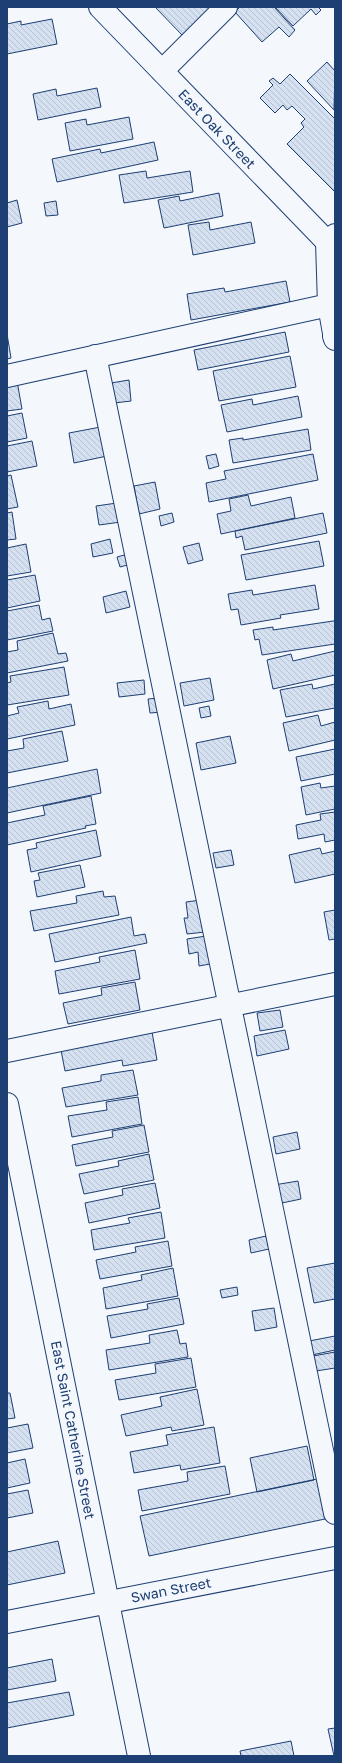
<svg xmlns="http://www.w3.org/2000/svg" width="342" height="1763" font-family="'Golos Text',sans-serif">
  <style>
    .building { fill: url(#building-back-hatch); stroke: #1d3f73 }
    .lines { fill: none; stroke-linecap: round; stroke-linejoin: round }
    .minor-casing { stroke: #1d3f73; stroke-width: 24 }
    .major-casing { stroke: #1d3f73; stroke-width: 24 }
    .minor { stroke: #f4f7fb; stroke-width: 22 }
    .major { stroke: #f4f7fb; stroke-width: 22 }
    .labels { text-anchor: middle; stroke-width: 3; stroke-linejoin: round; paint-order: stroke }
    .street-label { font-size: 14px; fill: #1d3f73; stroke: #f4f7fb }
  </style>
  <defs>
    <pattern id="building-back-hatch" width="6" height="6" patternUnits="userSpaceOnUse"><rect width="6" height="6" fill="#d5e0f0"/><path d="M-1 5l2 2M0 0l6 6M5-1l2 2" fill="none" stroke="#b6c1d1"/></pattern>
  </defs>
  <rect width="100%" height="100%" fill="#f4f7fb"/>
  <!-- building -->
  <path class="building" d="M155 7H210L182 35Z
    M240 7H274L295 30 289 37 279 27 262 42 235 12Z
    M275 7H318L321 10 316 15 311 9 293 26Z
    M52 19 57 44 7 54V24L21 21V25Z
    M327 62 335 71 334 110 307 81Z
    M290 74 335 119V192L287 144 304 127 301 123 305 119 292 106 287 110 283 105 275 113 260 98 273 85 269 81 273 78 280 84Z
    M97 88 101 107 38 120 33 94 56 89 57 96Z
    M129 117 133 139 70 151 65 123 86 119 87 125Z
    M154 142 158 160 57 182 52 159 100 149 101 153Z
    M146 171 147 178 190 171 193 192 124 203 119 175Z
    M219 193 223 216 164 228 158 200 179 196 180 201Z
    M17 200 22 223 7 227V203Z
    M56 201 58 215 46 216 44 203Z
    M209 222 210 230 251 222 255 243 193 255 188 225Z
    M286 281 290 302 191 320 187 294 224 288 225 292Z
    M285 332 289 352 198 370 194 350Z
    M7 334 11 358 7 359Z
    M290 356 296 387 219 401 213 371Z
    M129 380 131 401 114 403 111 383Z
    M17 381 22 409 7 411V383Z
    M298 396 302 417 227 432 221 405 252 399 253 405Z
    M22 413 27 438 7 442V416Z
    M106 426 112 455 74 463 69 433Z
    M308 429 311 450 233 463 229 440 243 438V440Z
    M32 441 37 466 7 472V446Z
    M216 454 219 466 209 469 206 456Z
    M313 454 318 480 209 502 206 483 226 479 224 471Z
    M11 475 18 507 7 509V476Z
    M155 482 160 509 139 514 134 486Z
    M248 495 251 506 291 497 295 518 221 534 217 514 231 511 229 499Z
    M117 503 121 522 99 525 96 506Z
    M12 512 16 539 7 540V513Z
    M172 513 174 522 161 526 159 516Z
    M323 513 327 533 245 550 242 536 236 538 235 531Z
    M110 539 113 553 93 557 91 544Z
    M319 541 324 566 246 580 241 555Z
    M199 543 203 560 188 564 183 547Z
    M26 544 31 572 7 576V548Z
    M128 554 131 564 120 567 117 557Z
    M35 575 40 601 7 608V580Z
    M315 585 319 609 280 615 281 618 241 625 238 609 231 610 228 594 252 590 253 595Z
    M126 591 130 607 106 613 103 597Z
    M39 605 42 620 50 618 53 631 7 640V611Z
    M333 621H335V644L262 655 259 639 255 640 253 630 273 627V630Z
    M53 633 58 654 66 653 68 661 7 673V652L18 650 17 641Z
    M335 651V675L273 689 267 660 291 654 293 661Z
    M64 667 69 695 7 705V683L11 682 10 676Z
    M210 678 214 700 184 706 180 683Z
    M144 680 145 694 119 697 117 683Z
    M312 684 313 689 335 684V708L286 717 280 690Z
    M159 698 162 712 150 713 148 699Z
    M48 701 49 709 71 704 75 725 7 739V716L19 713 17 707Z
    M209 706 211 716 201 718 199 708Z
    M318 715 321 726 335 722V740L289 751 283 723Z
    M62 731 68 761 7 773V751L24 748 23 739Z
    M230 736 236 763 201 770 196 743Z
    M335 749V774L301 781 296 757Z
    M97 769 101 793 7 813V788Z
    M320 783 321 788 335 786V809L306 815 301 787Z
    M91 796 96 824 85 826 86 828 7 845V823L45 815 43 806Z
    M335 812V840L325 842 324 834 298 839 296 825 321 820 320 814Z
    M96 830 101 856 31 872 27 850 37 848 36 843Z
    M320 848 322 854 335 851V874L295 883 289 855Z
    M231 850 234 865 216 868 213 853Z
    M80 865 85 887 37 897 34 881 40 880 38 873Z
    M103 891 104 897 115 896 119 915 34 931 30 911 77 903 76 896Z
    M201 900 205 932 187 934 184 918H188L186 902Z
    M335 910V939L329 940 324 912Z
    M131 917 134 936 145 934 147 943 55 962 49 934Z
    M206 936 210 964 199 966 198 952 189 954 187 939Z
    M135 950 140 979 59 994 55 971 100 962 99 957Z
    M135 982 140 1010 68 1024 63 1003 102 995 101 988Z
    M280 1010 283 1027 260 1031 257 1013Z
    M285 1030 289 1049 257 1056 254 1036Z
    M152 1032 157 1060 123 1066 122 1060 65 1071 60 1045Z
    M133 1070 138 1095 66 1107 62 1088 101 1081V1075Z
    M138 1097 142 1124 72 1137 68 1116 107 1110 106 1102Z
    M144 1125 149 1152 76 1166 72 1145 113 1137 112 1131Z
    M297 1132 300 1149 276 1154 273 1137Z
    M149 1154 154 1180 84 1194 79 1174 119 1166 118 1161Z
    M298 1181 301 1199 277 1204 274 1185Z
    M155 1183 160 1208 89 1223 85 1203 123 1195 122 1189Z
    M161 1212 165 1238 94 1250 91 1230 130 1223 128 1218Z
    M266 1236 269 1249 251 1253 249 1240Z
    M168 1241 172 1266 100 1279 96 1260 136 1252 135 1247Z
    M335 1263V1299L314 1303 307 1268Z
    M173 1268 178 1296 106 1309 103 1288 142 1280 141 1275Z
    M237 1287 238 1295 222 1298 220 1290Z
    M179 1298 184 1324 111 1338 107 1316 148 1309 147 1304Z
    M274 1308 277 1327 255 1331 252 1311Z
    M177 1330 180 1344 186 1343 188 1357 109 1370 106 1350 150 1343 149 1335Z
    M335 1336V1350L312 1355 309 1341Z
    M335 1352V1368L316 1371 313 1356Z
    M191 1358 196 1387 119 1400 115 1380 156 1373 155 1364Z
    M197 1389 204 1425 172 1431 171 1427 126 1436 121 1415 162 1406 160 1397Z
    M7 1393H10L15 1418 7 1419Z
    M28 1424 33 1448 7 1453V1428Z
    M214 1427 220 1463 181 1470 180 1465 134 1473 130 1452 168 1445 166 1435Z
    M307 1446 314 1480 257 1492 250 1458Z
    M25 1459 30 1483 7 1488V1463Z
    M225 1466 230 1494 142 1511 138 1490 188 1481 187 1472Z
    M317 1479 325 1519 149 1556 140 1516Z
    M28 1490 33 1513 7 1518V1494Z
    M58 1541 65 1573 7 1585V1552Z
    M52 1659 56 1681 7 1690V1668Z
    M69 1692 74 1715 7 1728V1703Z
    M335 1728V1756H334L328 1729Z
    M291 1741 294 1756H241L240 1751Z"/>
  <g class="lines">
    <defs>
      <path id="minor" d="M162 71 226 7
        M335 235 327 242 329 305 335 339
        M95 356 335 1513
        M7 376 329 305
        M7 1051 335 984
        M7 1104 139 1756
        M7 1622 335 1558"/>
      <path id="major" d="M100 7 335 250
        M334 336 335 335"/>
    </defs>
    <!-- minor casing -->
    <use href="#minor" class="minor-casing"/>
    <!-- major casing -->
    <use href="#major" class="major-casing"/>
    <!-- minor -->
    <use href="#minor" class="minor"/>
    <!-- major -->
    <use href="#major" class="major"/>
  </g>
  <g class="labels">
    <!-- street labels -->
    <g class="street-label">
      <text transform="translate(217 129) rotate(46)" y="5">East Oak Street</text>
      <text transform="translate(73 1430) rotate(79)" y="5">East Saint Catherine Street</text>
      <text transform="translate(171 1590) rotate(-11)" y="5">Swan Street</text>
    </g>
  </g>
  <!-- border -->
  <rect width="342" height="1763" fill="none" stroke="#1d3f73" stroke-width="16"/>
</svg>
